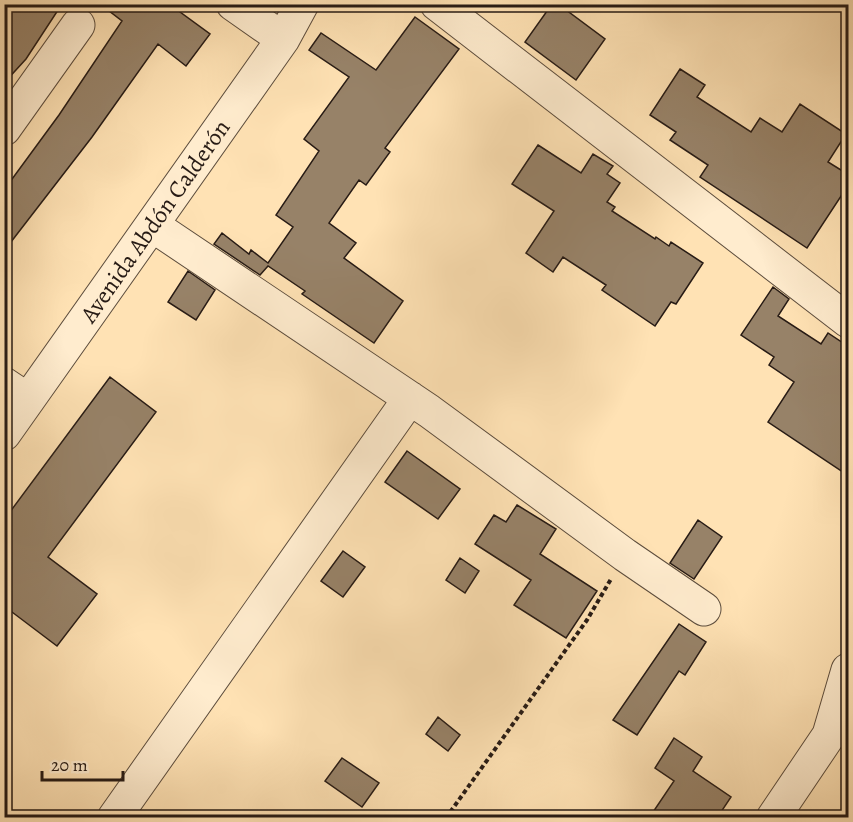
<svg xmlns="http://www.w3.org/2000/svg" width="853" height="822" font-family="Alegreya,serif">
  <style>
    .building { fill: #978268; stroke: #271b15; stroke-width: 1.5 }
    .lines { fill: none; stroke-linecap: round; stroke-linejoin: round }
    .minor-casing { stroke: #5d4d3d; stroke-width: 35 }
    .path { stroke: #271b15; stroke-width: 4; stroke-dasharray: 4.5 3; stroke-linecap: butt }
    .minor { stroke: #ffecce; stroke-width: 33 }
    .labels { text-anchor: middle; stroke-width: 6; stroke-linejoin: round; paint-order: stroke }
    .street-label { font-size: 24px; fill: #271b15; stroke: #ffecce }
  </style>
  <rect width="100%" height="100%" fill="#ffe2b4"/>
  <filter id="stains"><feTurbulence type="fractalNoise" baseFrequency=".00333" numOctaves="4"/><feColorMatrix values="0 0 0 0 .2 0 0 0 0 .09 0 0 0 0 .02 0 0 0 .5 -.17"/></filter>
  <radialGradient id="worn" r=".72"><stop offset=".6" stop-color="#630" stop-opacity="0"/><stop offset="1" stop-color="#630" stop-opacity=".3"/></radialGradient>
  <!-- building -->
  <path class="building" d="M14 4H62L26 59 4 83V18Z
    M100 4H169L210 34 186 66 158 44 92 137 4 251V190L59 115 122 21Z
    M552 4H558L605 39 576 80 525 42Z
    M415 17 459 49 385 148 390 152 366 185 359 180 329 223 356 243 344 258 403 301 374 343 302 294 305 291 268 266 260 275 214 244 222 233 249 254 251 250 268 263 293 227 276 215 319 151 304 139 349 77 309 50 321 33 376 70Z
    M680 69 705 85 697 97 751 132 760 118 782 132 800 104 846 134 828 162 849 175V184L807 248 700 177 708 165 670 140 676 132 650 115Z
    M538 145 581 173 593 154 613 166 607 174 620 183 607 202 615 207 612 211 655 239 656 237 669 246 671 242 703 263 676 304 671 302 655 326 602 290 606 285 563 257 553 272 526 253 554 211 512 184Z
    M188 271 215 290 196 320 168 302Z
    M773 287 789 299 778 316 821 344 828 333 849 347V476L768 422 794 382 769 365 774 357 741 335Z
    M110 377 156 412 48 557 97 594 57 646 4 606V520Z
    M407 451 460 489 438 519 385 482Z
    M517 505 556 529 540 554 597 591 566 638 514 605 531 580 475 544 494 515 506 522Z
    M698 520 722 537 694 579 670 563Z
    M343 551 365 567 343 597 321 581Z
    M460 558 479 571 465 593 446 580Z
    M679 624 706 642 685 675 679 671 637 735 613 720Z
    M438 717 460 735 448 751 426 734Z
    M674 738 702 757 693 771 731 797 717 818H649L674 781 655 768Z
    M342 758 379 783 362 807 325 781Z"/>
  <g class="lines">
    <defs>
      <path id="minor" d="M233 4 283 39
        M437 4 848 321
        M4 129 78 25
        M152 225 429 411 625 555 704 609
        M4 384 28 400
        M4 434 283 39 302 4
        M114 818 410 398
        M773 818 829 735 848 670"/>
    </defs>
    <!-- minor casing -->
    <use href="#minor" class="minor-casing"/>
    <!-- path -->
    <path class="path" d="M446 818 587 620 611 579"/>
    <!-- minor -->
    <use href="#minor" class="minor"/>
  </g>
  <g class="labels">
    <!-- street labels -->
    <g class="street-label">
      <text transform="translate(155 221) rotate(-55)" y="8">Avenida Abdón Calderón</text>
    </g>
  </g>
  <!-- margin -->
  <rect width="853" height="822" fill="none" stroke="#ffe2b4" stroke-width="24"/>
  <rect x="6" y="6" width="841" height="810" fill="none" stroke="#271b15" stroke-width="3"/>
  <rect x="12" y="12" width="829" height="798" fill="none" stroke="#271b15" stroke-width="1.5"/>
  <!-- scale -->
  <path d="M42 771v9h81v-9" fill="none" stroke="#271b15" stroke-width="3"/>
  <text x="51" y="771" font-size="18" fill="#271b15" stroke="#ffecce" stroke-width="4.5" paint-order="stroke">20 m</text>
  <rect width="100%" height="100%" filter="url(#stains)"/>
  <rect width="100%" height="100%" fill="url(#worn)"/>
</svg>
